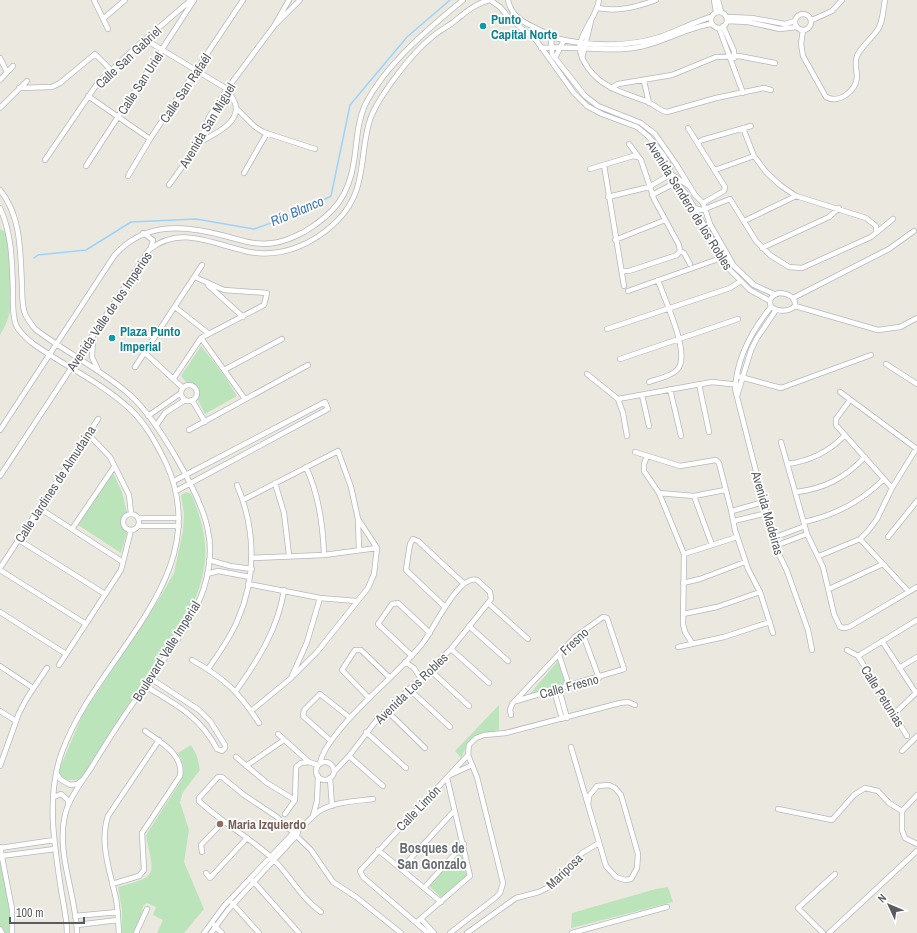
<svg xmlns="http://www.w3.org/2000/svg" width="917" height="933" font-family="'Archivo Narrow',sans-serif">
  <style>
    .green { fill: #bbe4bb }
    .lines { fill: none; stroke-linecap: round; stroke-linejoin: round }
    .stream { stroke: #9cd3fe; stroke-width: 1.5 }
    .minor-casing { stroke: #b5b8bc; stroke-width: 6 }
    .minor { stroke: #fff; stroke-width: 4.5 }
    .culture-dot { fill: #0f9aa8; stroke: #fff; stroke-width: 1.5 }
    .education-dot { fill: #8d6e63; stroke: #fff; stroke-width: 1.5 }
    .labels { text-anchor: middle; stroke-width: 3.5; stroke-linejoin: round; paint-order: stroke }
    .culture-label { font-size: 13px; font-weight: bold; fill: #0d838f; stroke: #fff; text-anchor: start }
    .street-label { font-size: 13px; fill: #585c60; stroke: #fff }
    .education-label { font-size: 13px; font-weight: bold; fill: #785e54; stroke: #fff; text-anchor: start }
    .water-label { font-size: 14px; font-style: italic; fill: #3e79b8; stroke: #fff }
    .neighbourhood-label { font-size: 14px; font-weight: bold; fill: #696e72; stroke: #fff }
  </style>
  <rect width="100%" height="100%" fill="#ebe9df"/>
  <!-- green -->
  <path class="green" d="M0 229 7 232C10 264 20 306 0 335Z
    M201 346 223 374 237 396 205 414 197 398 198 389 196 386 185 381 181 376Z
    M113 473 122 492 127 513 123 516 120 521 127 532 121 553 78 525Z
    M186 492 191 494 193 498C209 539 210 563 193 605L82 777C74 783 61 781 59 770L83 714 159 599 174 573 183 531 184 514 181 495Z
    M558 661 565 683 529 695Z
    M499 705V730L478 735 468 743 461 758 455 751Z
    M191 745 197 756 200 770 183 792 180 802 189 830 184 862 204 909 184 933H157L163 920 153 915 156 907 147 903 143 906 142 914 133 933H122V910L118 887C161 876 153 874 146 835L181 781C185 770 184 763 178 753Z
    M461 852 467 877 442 898 428 885Z
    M0 854 11 909V933H3L0 927Z
    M668 887 673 902 571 928 572 913 656 889Z"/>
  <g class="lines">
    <!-- stream -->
    <path class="stream" d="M34 258 38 255 86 250 131 222 196 219 254 229 296 214 331 196 350 105 407 37 450 0"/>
    <defs>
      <path id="minor" d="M94 0 108 29
        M490 0 500 7 510 19 536 40 574 93 587 106 602 114 637 127 648 136 664 156 668 164 673 179 687 195 728 268 750 290 770 301
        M508 0C513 24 534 24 551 37L552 54 585 96 598 106 641 123 655 134 676 164 695 195 703 203 710 224 734 266 754 285 774 294
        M599 0C597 16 583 28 580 45 579 54 583 61 588 68 603 89 625 93 648 102 655 105 660 111 667 112L716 98 764 88 771 90
        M714 0 716 12
        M718 0 721 12
        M598 8C618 12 637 7 656 0
        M711 20a8 8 0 1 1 16 0a8 8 0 1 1-16 0Z
        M795 22a8 8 0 1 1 16 0a8 8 0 1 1-16 0Z
        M727 17 752 18 785 24 795 21
        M103 19 125 0
        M812 20 832 11 842 0
        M727 21 748 22 780 29 797 27
        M276 24 300 0
        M723 26 734 51V58
        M719 28 743 93
        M803 30 801 44 803 56 826 97C839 104 856 91 857 77 857 70 854 63 857 56 861 47 870 40 876 32 883 24 883 10 885 0
        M551 37C586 46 624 48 660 37 677 31 694 22 711 17
        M146 40 227 89C230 94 233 98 235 103 242 123 212 135 200 142
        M541 48C574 45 607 53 639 47 665 42 687 27 712 24
        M0 58 7 72
        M555 58 564 40
        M582 58 591 21
        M0 80 13 66
        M644 81 649 103
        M19 88 52 87 60 83 95 54 111 70
        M611 88 618 84 672 75 716 57 739 56 775 63
        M88 96 150 139
        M0 108 27 81
        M236 108 254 126 263 132 315 149
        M688 128 725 187 724 191 703 203
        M699 142 702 140 751 126
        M629 144 641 160 654 199 679 245 680 251
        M45 160 97 84 135 48 191 0
        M604 165 624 286
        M86 166 194 0
        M590 169 633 156 638 157
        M715 170 754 156
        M244 173 267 133
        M128 176 150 139 243 0
        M169 185 200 142 209 117 227 89 274 26 289 0
        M0 190C22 217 20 253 22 286 22 295 22 308 26 316 29 321 32 325 35 329 65 352 102 370 130 395 157 419 202 496 208 531 212 549 209 571 204 588 192 625 158 667 136 699 120 721 105 745 91 768 81 783 69 798 65 815 56 854 76 894 77 933
        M652 195 675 183
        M608 197 649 187 671 174 689 186
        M0 208C12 234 12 262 13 291 13 301 12 314 16 325 19 332 26 338 32 343 64 366 101 382 130 409 146 424 156 443 166 463 218 576 97 655 62 752 46 795 54 844 61 889 63 903 67 918 67 933
        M694 208 702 210 730 199 756 241 770 255 789 267 802 268 871 237 876 233V226L866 218 796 196 780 185 766 172 754 156 743 128
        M744 221 796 196
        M143 233 153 240 151 247
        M876 233 893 219
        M615 240 665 220
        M762 248 829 217 839 208
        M680 251 684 253 690 264
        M622 271H629L677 255 680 251
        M208 285 243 317
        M628 291 721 258
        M779 293C787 293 796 297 795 306 788 312 779 312 771 307 768 299 772 295 779 293Z
        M793 298 889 249 914 231
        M795 306 878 330 900 327 917 318
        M175 307 208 333
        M771 307C752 330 737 359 735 389L775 546 787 571 808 630 812 650
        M607 329 730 288 741 281
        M93 337 92 357 98 370
        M201 338 245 399
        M145 353 183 388
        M620 359 738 319
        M886 364 917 384
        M135 367 202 265
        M224 370 282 339
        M587 374 618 399 623 413 627 436
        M737 376 781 388 871 355
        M174 378 201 338 264 305 267 293 224 290 195 277
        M649 382C657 379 670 377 677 370 692 355 664 299 658 280
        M699 384 709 432
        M181 393a8 8 0 1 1 16 0a8 8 0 1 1-16 0Z
        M670 389 681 436
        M840 392 917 449
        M642 395 649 426
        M737 396 751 350 757 338 776 310
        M618 399 712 382 740 385
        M192 400 205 422
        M850 400 836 419V425L892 488
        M148 416 181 393
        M156 426 165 413 185 400
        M0 430 114 256C144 221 185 225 225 236 241 240 257 246 273 243 284 242 294 237 304 232 334 214 349 196 354 161 357 142 357 123 365 105 385 65 429 28 463 0
        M189 430 308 365
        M88 434 110 457 129 495 131 513
        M781 442 807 534 823 567 834 614 840 627 844 628 849 627 917 587
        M635 452 680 466 716 460 719 463 731 510 735 530 748 569 760 592 773 633
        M647 456 644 464V471L659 493 684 554 683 624 685 632 692 643
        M787 464C811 461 829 452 845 435
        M306 467C319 495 323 524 324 555
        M0 476 149 250C181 224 214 245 249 252 282 258 314 244 337 221 367 191 359 159 369 123 375 100 412 53 431 38 438 31 448 27 456 20 466 12 475 4 489 0
        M174 481 325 402 328 409 176 491
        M275 483 284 513 289 555
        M796 492C824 489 845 478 865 457
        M659 493 694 496 725 490
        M694 496 712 545
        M243 500 338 451 351 487 358 519 377 548
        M39 508 123 562
        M732 511 764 502
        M123 522a8 8 0 1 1 16 0a8 8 0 1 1-16 0Z
        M138 518H179
        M358 520 359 550
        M734 521 767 513
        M804 522C836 515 861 502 884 479
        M138 526H179
        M72 529 114 467
        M888 537 917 501
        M773 538 805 526
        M860 539 908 591
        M19 540 105 594
        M775 546 807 534
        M684 554 737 537
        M819 556 860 539 868 531 877 519 892 488 916 449
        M251 558 324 555 377 548
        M209 560 230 566 252 569
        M0 568 98 419
        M0 570 86 624
        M207 574 218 571 250 577
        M683 583 700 579 745 562
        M248 584 320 598 356 601
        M829 589 883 564
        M488 603 528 639
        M445 607 406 570 410 544 413 539 418 541 463 583
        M0 612 66 654
        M683 614 717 607 760 592
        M469 626 508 661
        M582 632 599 678
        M882 641 916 693
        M678 647 724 637 770 622
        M451 649 489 683
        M847 650 858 656 907 736
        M559 655 569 686
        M412 656 378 624 392 604 398 603 430 633
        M858 656 917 620
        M192 660C224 678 239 692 259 723
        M405 662 414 668 421 679
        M59 665 121 570 131 530
        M0 666 33 688
        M899 668 917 657
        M208 669C219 653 231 637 238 619 257 576 255 527 237 485
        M430 670 469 706
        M292 676 307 642 320 598
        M145 686C175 704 200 716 217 749L222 751 225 748V745L210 721 199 710 150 678
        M409 689 450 727
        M559 689 567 718
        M554 690 562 719
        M236 691C258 660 278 629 284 590
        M368 697 342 670 355 650H361L390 678
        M0 711 16 721
        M251 711 290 679 317 652 368 588 374 574 377 548
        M387 711 425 748
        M894 714 917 692
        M511 715 510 710 512 704 575 637 603 617 607 618 624 669 516 701
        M366 732 406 768
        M278 734 309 762 318 765
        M331 741 303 716 304 710 320 694 349 717
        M571 747 606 866 616 877 625 880 631 879 637 868 638 854 621 795 615 788 609 785 597 786 589 796 588 805
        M902 751 917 736
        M349 756 383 786
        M236 757 267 783 295 800
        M316 771a9 9 0 1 1 18 0a9 9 0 1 1-18 0Z
        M320 763C322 753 328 745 334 737 360 702 395 677 422 644 433 631 459 573 477 580L490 592 491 599 488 603 451 649 376 721 349 756 334 772
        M0 766 19 713 27 698 47 668
        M246 766 284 740
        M56 772 60 779 70 785 77 784 81 781
        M450 775 472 765
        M330 778 332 806
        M917 795 902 811V830L905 838 917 844
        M54 797 61 794 68 800V805
        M778 809 832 820 854 795 865 788 878 791 889 803 902 811
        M285 814 295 800 296 767 301 763 309 762
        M313 816 317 801 318 776
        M0 847 12 909V933
        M0 848 54 840
        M378 850 441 902
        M202 852 201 845 223 822
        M1 856 55 849
        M401 869 454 811
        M206 873 210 878 247 838
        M253 881 299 933
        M112 884 139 876 144 870 142 833 180 776C184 754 160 742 145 731
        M424 888 464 844
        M232 903 259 933
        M321 912C302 899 290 876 274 860 251 838 222 823 199 801V798L218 777H222L244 795 277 817 311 850 333 882 356 897 401 933
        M75 916 118 912
        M421 919 434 933
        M417 922 470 876 447 778
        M213 924 222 933
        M77 925 118 920
        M0 929 2 933
        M119 933C118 921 118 910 116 899 110 871 99 843 108 816L159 740
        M136 933 147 909
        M204 933 224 906 294 832C304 828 311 816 321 810 335 802 356 801 373 799
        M211 933 228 910 297 835 298 832
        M428 933 363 877 360 871 468 755
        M450 933 495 898 500 893 503 883 477 777 468 755 469 745 476 738 484 735 506 733 620 703 628 702 635 705
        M467 933 516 898 539 892 549 887 582 853 599 843
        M572 933 667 907
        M823 933 798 908 835 874
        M829 933 917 851"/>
    </defs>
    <!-- minor casing -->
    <use href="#minor" class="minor-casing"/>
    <!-- minor -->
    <use href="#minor" class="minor"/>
  </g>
  <!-- markers -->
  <g class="culture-dot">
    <circle cx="483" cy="26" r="4"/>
    <circle cx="112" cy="338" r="4"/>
  </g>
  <circle class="education-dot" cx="220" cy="824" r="4"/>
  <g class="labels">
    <!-- culture labels -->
    <g class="culture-label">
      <text x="491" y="24">Punto<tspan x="491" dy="15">Capital Norte</tspan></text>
      <text x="120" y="336">Plaza Punto<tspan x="120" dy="15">Imperial</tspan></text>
    </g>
    <!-- street labels -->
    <g class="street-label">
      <text transform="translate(128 57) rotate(-43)" y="5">Calle San Gabriel</text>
      <text transform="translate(140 83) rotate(-57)" y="5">Calle San Uriel</text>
      <text transform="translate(185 88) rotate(-56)" y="5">Calle San Rafaél</text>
      <text transform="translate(207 125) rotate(-59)" y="5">Avenida San Miguel</text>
      <text transform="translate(690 205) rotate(58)" y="5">Avenida Sendero de los Robles</text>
      <text transform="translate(109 311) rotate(-56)" y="5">Avenida Valle de los Imperios</text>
      <text transform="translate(55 484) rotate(-57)" y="5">Calle Jardines de Almudaina</text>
      <text transform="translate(768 513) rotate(74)" y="5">Avenida Madeiras</text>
      <text transform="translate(574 641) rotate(-43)" y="5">Fresno</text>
      <text transform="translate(166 651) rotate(-58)" y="5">Boulevard Valle Imperial</text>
      <text transform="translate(569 686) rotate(-15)" y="5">Calle Fresno</text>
      <text transform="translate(411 688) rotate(-44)" y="5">Avenida Los Robles</text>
      <text transform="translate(883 696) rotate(58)" y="5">Calle Petunias</text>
      <text transform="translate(418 808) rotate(-46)" y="5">Calle Limón</text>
      <text transform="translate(564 871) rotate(-44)" y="5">Mariposa</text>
    </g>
    <!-- education labels -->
    <g class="education-label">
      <text x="228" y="829">Maria Izquierdo</text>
    </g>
    <!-- water labels -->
    <g class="water-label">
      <text transform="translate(297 211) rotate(-23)" y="5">Río Blanco</text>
    </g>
    <!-- neighbourhood labels -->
    <g class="neighbourhood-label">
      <text x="432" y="853">Bosques de<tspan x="432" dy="16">San Gonzalo</tspan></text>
    </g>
  </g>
  <!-- north arrow -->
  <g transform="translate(889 905) rotate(314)" stroke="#ffffff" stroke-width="3" paint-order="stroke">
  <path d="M0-3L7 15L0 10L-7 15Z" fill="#585c60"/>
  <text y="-6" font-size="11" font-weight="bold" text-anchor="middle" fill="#585c60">N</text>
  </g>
  <!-- scale -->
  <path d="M10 917v6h74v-6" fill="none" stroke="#585c60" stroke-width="2"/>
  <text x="16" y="917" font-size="12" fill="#585c60" stroke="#ffffff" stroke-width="3" paint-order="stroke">100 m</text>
</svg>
